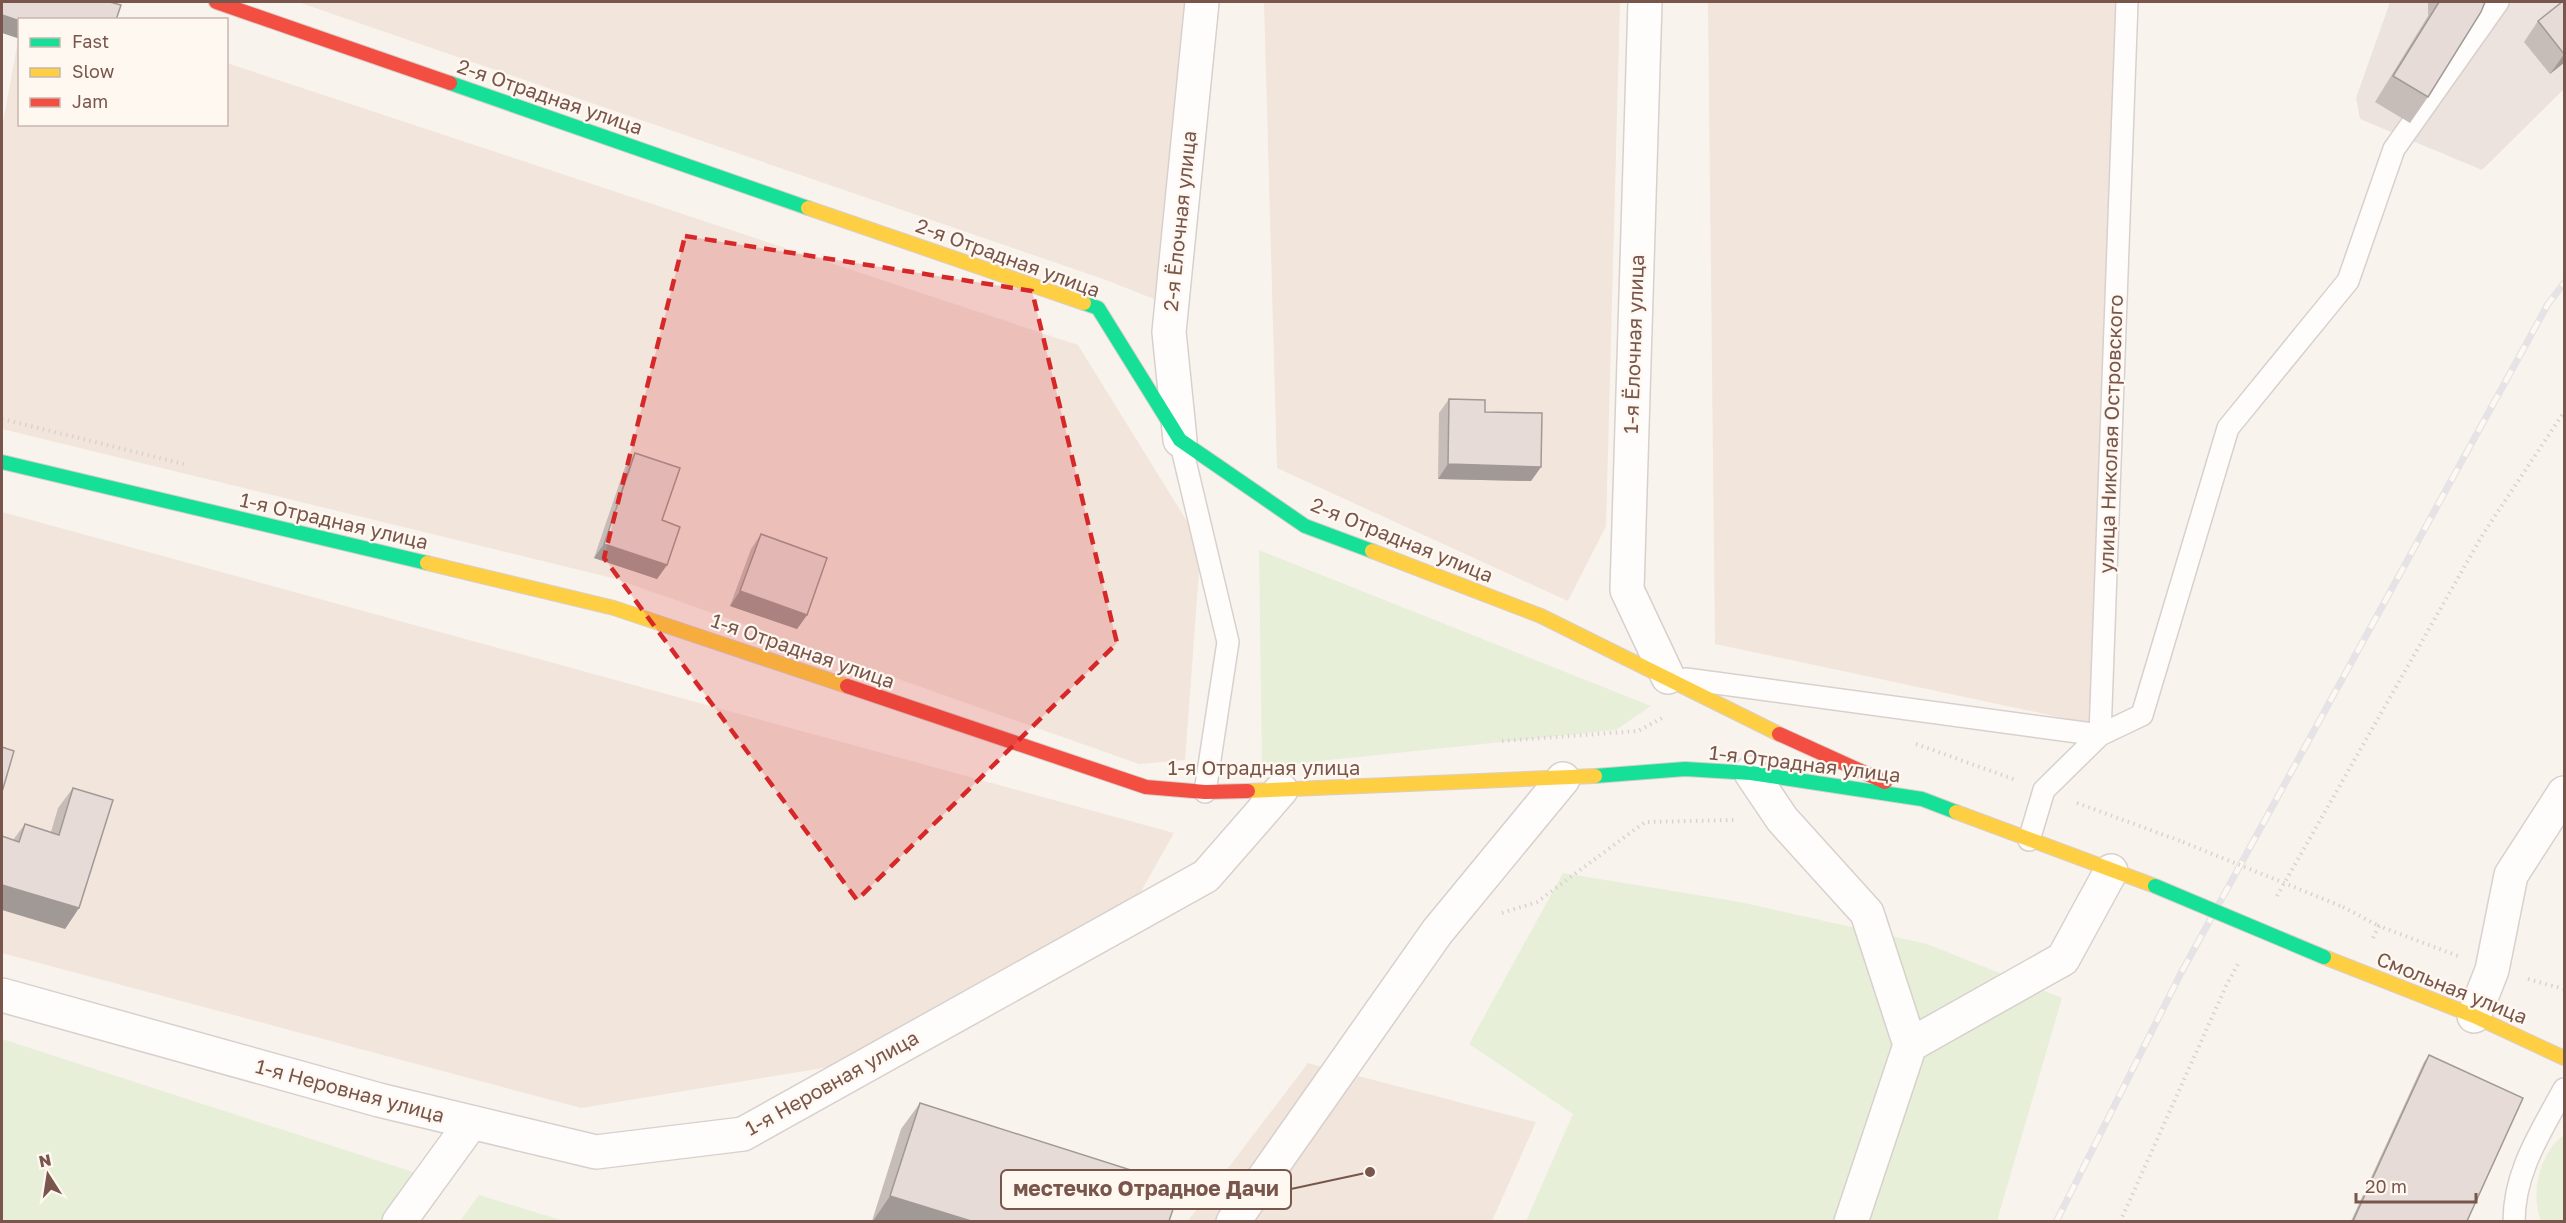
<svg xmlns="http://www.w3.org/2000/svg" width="2566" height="1223" font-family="'Golos Text',sans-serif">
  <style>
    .residential { fill: #f2e5dc }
    .industrial { fill: #ece3df }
    .green { fill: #e8efd9 }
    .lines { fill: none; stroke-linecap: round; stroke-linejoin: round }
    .lane-casing { stroke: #d8d0cc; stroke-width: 24 }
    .street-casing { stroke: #d8d0cc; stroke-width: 36 }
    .fast-casing { stroke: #d9cfca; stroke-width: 16 }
    .slow-casing { stroke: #d9cfca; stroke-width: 16 }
    .jam-casing { stroke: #d9cfca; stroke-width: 16 }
    .path { stroke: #dbd2d0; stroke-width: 4; stroke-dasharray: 1.5 4.5; stroke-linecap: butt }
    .lane { stroke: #fefdfc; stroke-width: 21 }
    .street { stroke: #fefdfc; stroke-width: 33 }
    .fast { stroke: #16e098; stroke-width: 14 }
    .slow { stroke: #ffcf43; stroke-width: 14 }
    .jam { stroke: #f24e42; stroke-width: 14 }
    .rail-casing { stroke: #e5e3e6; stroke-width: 7 }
    .rail { stroke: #fff8f1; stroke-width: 4.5; stroke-dasharray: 14; stroke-linecap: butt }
    .fast-bridge-casing { stroke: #d9cfca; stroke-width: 16; stroke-linecap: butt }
    .path-bridge { stroke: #dbd2d0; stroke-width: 4; stroke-dasharray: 1.5 4.5; stroke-linecap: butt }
    .fast-bridge { stroke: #16e098; stroke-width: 14 }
    .wall { fill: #c6bcb8 }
    .shaded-wall { fill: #a19996 }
    .building { fill: #e6dbd6; stroke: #a19996; stroke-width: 1.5 }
    .marked { fill: #d62828; fill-opacity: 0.2; stroke: #d62828; stroke-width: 4.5; stroke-dasharray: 12 8; stroke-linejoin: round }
    .labels { text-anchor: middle; stroke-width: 4.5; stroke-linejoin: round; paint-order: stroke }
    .street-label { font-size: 20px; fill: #79564c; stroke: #fff8f1 }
    .leader { fill: none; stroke: #79564c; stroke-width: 2 }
    .callout-dot { fill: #79564c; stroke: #fff8f1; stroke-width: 2 }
    .callout { fill: #fff8f1; stroke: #79564c; stroke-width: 2 }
    .callout-label { font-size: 21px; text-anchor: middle; font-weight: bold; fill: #79564c }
  </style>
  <rect width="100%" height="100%" fill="#f9f3ee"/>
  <!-- residential -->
  <path class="residential" d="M298 2H1190L1154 299 1106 280Z
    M1264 2H1620L1606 526 1568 601 1277 468Z
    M1708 2H2115L2097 725 1715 644Z
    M19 35 20 124H226L227 63 1078 345 1201 544 1185 760 1139 764 616 579 2 429V128Z
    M2 512 1174 833 1135 902 896 1056 581 1108 2 953Z
    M1308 1063 1536 1122 1492 1221 1187 1222Z"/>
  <!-- industrial -->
  <path class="industrial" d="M2390 2H2564V89L2482 170 2360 119 2356 98Z"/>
  <!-- green -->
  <path class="green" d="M1259 550 1651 706 1616 730 1262 767Z
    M1563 873 1740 902 1927 944 2062 998 1997 1221H1526L1573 1114 1469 1044Z
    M2 1039 444 1182 415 1221 2 1222Z
    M2564 1135V1221H2541C2530 1194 2539 1153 2564 1135Z
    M479 1195 564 1221H460Z"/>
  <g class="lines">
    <defs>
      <path id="lane" d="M1180 440 1228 642 1205 792
        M1686 679 2100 735 2142 715 2228 428 2348 281 2394 149 2498 2
        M2029 840 2044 790 2100 735 2127 2
        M2514 1222C2514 1171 2541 1132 2564 1089"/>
      <path id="street" d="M1645 2 1627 590 1668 677
        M1180 440 1169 332 1202 2
        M1751 773 1782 819 1867 913 1910 1045 1851 1222
        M2 995 379 1100 596 1152 743 1134 1206 876 1281 790
        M2474 1016 2492 970 2511 875 2564 793
        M1910 1045 2063 959 2111 871
        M399 1222 471 1123
        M1233 1222 1437 932 1563 779"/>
      <path id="fast" d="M450 83 808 208
        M1084 303 1098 308 1180 440 1305 526 1372 551
        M2 462 427 563
        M1595 776 1685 769 1751 773 1922 799 1956 812"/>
      <path id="slow" d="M808 208 1084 303
        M1372 551 1541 616 1779 734
        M427 563 614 608 847 686
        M1248 791 1595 776
        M1956 812 2155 886
        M2324 957 2474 1016 2564 1058"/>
      <path id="jam" d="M216 2 450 83
        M847 686 1146 787 1205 792 1248 791
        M1779 734 1885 782"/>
    </defs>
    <!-- lane casing -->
    <use href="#lane" class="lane-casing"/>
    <!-- street casing -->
    <use href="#street" class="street-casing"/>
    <!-- fast casing -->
    <use href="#fast" class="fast-casing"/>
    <!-- slow casing -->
    <use href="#slow" class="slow-casing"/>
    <!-- jam casing -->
    <use href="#jam" class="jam-casing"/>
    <!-- path -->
    <path class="path" d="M2 419 184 464
      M1502 741 1638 731 1664 717
      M1916 744 2016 780
      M2077 803 2183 842
      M2277 896 2483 534 2564 412
      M2343 907 2379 926
      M1502 913 1537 902 1645 822 1737 820
      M2373 938 2379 926 2458 956
      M2528 979 2564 989
      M2120 1222 2226 986 2239 962"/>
    <!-- lane -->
    <use href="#lane" class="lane"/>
    <!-- street -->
    <use href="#street" class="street"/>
    <!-- fast -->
    <use href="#fast" class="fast"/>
    <!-- slow -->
    <use href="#slow" class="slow"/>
    <!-- jam -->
    <use href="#jam" class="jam"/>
    <defs>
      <path id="rail" d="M2056 1222 2181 973 2548 304 2564 283"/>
    </defs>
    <!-- rail casing -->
    <use href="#rail" class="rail-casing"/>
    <!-- rail -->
    <use href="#rail" class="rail"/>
    <defs>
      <path id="fast-bridge" d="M2155 886 2324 957"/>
    </defs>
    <!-- fast-bridge casing -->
    <use href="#fast-bridge" class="fast-bridge-casing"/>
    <!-- path-bridge -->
    <path class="path-bridge" d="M2183 842 2343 907"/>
    <!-- fast-bridge -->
    <use href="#fast-bridge" class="fast-bridge"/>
  </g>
  <!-- wall -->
  <path class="wall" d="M2428 2H2485L2428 97 2410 123 2375 102 2428 16Z
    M2565 2V62L2550 74 2524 42 2538 21Z
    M1449 399 1485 412 1541 467 1531 481 1438 479 1439 413Z
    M635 453 662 520 667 565 657 579 594 558 625 467Z
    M761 534 807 615 797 629 730 606 751 549Z
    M73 788 79 908 65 929 13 840 25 824 51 832 58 808Z
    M2429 1055 2467 1221H2351L2424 1062Z
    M920 1103 1169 1221H872L901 1129Z"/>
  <!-- shaded-wall -->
  <path class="shaded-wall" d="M2 15 20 21V39L2 33Z
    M2565 53V62L2550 74Z
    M1448 464 1541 467 1531 481 1438 479Z
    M604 544 667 565 657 579 594 558Z
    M740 591 807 615 797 629 730 606Z
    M2 885 79 908 65 929 2 910Z
    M890 1196 971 1221H873Z"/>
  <!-- building -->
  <path class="building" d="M2 2H110L121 5 116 20H20V21L2 15Z
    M2439 2H2485L2481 12 2428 97 2393 76Z
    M2562 2H2565L2564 54 2538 21Z
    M1449 399 1485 400V412L1542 413 1541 467 1448 464Z
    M635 453 680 468 662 520 680 527 667 565 604 544Z
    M761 534 827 558 807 615 740 591Z
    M2 747 14 751 2 792Z
    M73 788 113 800 79 908 2 885V836L19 842 25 824 59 835Z
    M2429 1055 2523 1098 2467 1221H2353Z
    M920 1103 1181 1186 1169 1221H971L890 1196Z"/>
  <!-- marked area -->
  <path class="marked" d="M685 236 1032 291 1117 643 857 900 604 558Z"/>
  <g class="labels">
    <!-- street labels -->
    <g class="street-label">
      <text transform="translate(550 97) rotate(19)" y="7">2-я Отрадная улица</text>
      <text transform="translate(1180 221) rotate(-84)" y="7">2-я Ёлочная улица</text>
      <text transform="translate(1008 258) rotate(20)" y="7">2-я Отрадная улица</text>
      <text transform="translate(1634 344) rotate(-88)" y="7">1-я Ёлочная улица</text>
      <text transform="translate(2111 434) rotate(-88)" y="7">улица Николая Островского</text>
      <text transform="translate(334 521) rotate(13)" y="7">1-я Отрадная улица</text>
      <text transform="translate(1402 540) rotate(22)" y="7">2-я Отрадная улица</text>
      <text transform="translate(803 651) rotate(19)" y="7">1-я Отрадная улица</text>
      <text transform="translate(1805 764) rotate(7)" y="7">1-я Отрадная улица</text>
      <text x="1264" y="775">1-я Отрадная улица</text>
      <text transform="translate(2452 988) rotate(22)" y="7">Смольная улица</text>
      <text transform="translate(832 1083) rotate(-29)" y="7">1-я Неровная улица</text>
      <text transform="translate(350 1091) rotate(15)" y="7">1-я Неровная улица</text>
    </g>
  </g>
  <!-- callouts -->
  <path class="leader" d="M1370 1172L1291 1189"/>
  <circle class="callout-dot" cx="1370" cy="1172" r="6"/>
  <rect class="callout" x="1001" y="1170" width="290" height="39" rx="6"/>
  <g class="callout-label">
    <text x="1146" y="1196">местечко Отрадное Дачи</text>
  </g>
  <!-- border -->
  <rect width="2566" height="1223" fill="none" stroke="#79564c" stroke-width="6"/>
  <!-- legend -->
  <rect x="18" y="18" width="210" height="108" fill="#fff8f1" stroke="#c9b7af" stroke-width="1.5"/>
  <rect x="30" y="38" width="30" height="9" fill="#16e098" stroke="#c9b7af" stroke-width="1.5"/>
  <text x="72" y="48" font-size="18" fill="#79564c">Fast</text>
  <rect x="30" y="68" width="30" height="9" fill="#ffcf43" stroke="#c9b7af" stroke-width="1.5"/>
  <text x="72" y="78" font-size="18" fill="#79564c">Slow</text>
  <rect x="30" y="98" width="30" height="9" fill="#f24e42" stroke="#c9b7af" stroke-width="1.5"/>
  <text x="72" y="108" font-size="18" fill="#79564c">Jam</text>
  <!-- north arrow -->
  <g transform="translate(48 1175) rotate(348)" stroke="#fff8f1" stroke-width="4.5" paint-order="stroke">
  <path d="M0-4.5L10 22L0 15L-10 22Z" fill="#79564c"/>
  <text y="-9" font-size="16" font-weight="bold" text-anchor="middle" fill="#79564c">N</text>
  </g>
  <!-- scale -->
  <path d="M2356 1193v9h120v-9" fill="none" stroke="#79564c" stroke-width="3"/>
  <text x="2365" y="1193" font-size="18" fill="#79564c" stroke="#fff8f1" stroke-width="4.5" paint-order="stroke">20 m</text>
</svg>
